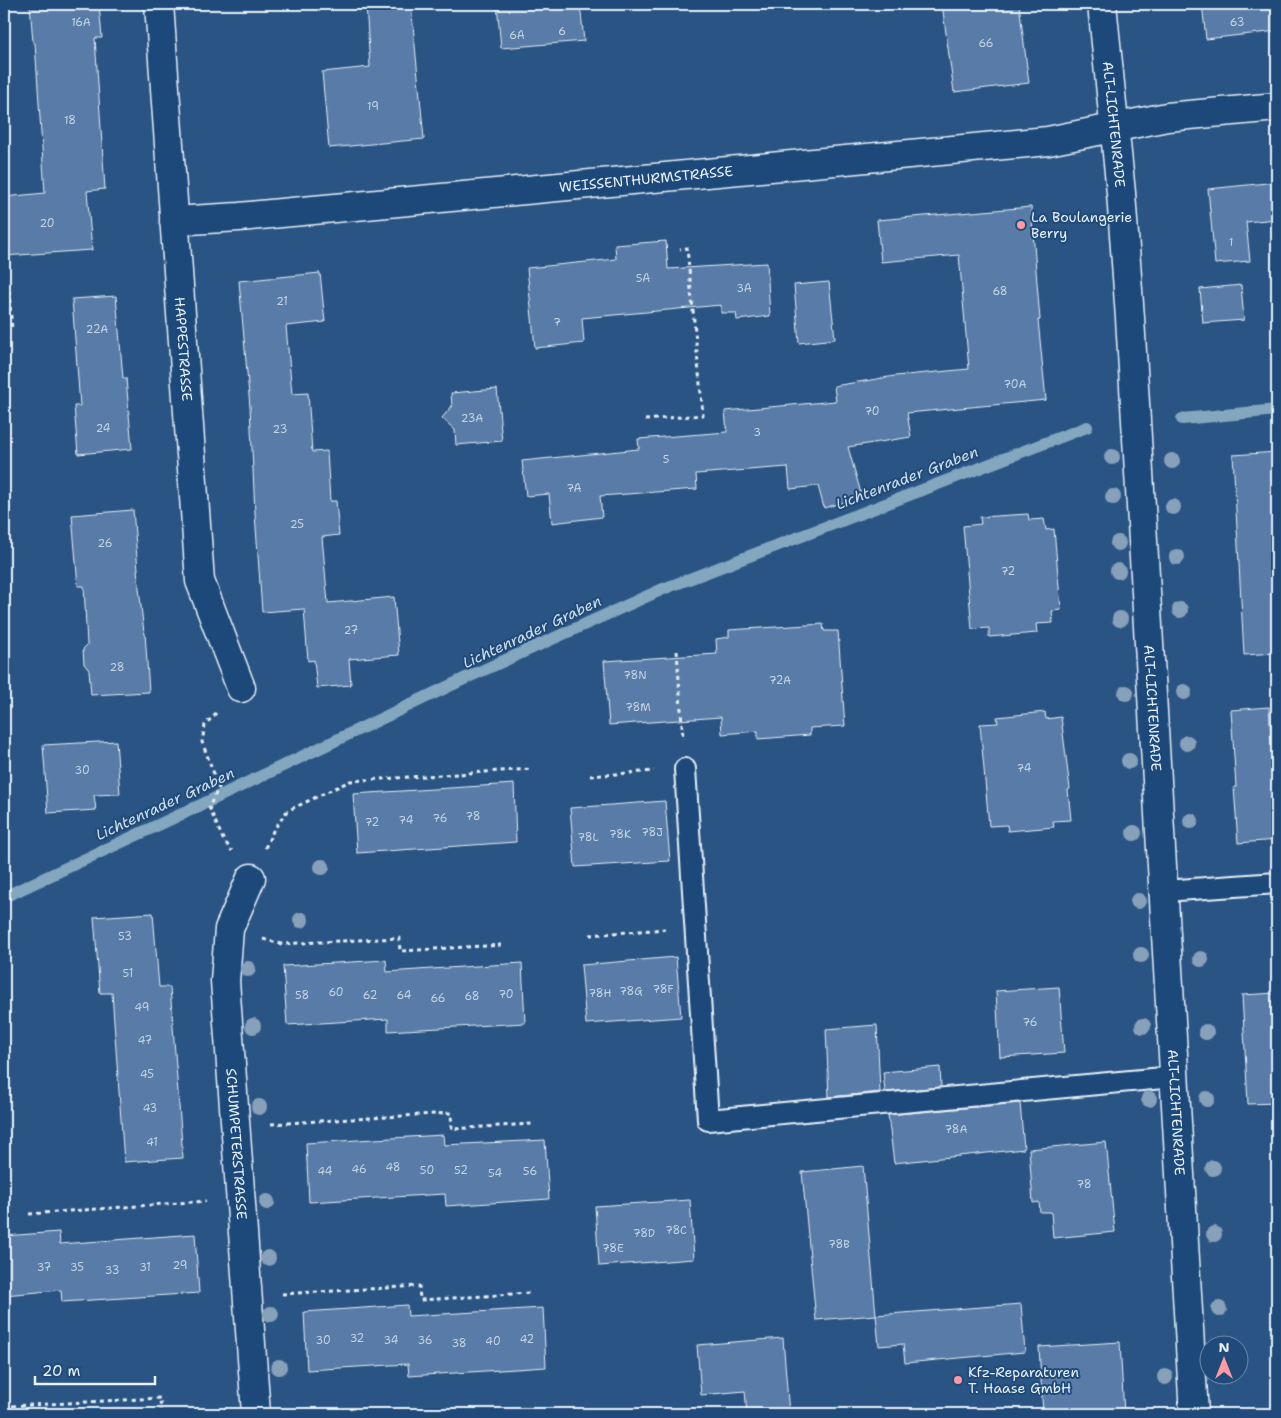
<svg xmlns="http://www.w3.org/2000/svg" width="1281" height="1418" font-family="'Shantell Sans',sans-serif">
  <style>
    .lines { fill: none; stroke-linecap: round; stroke-linejoin: round }
    .stream { stroke: #82a7bf; stroke-width: 12 }
    .building { fill: #587ba7; stroke: #e8f1f8 }
    .lane-casing { stroke: #e8f1f8; stroke-width: 24 }
    .street-casing { stroke: #e8f1f8; stroke-width: 31 }
    .path { stroke: #e8f1f8; stroke-width: 3; stroke-dasharray: 4 4; stroke-linecap: butt }
    .lane { stroke: #1f4a7a; stroke-width: 20 }
    .street { stroke: #1f4a7a; stroke-width: 28 }
    .tree { fill: #87a1ba }
    .poi-dot { fill: #ff9aa2; stroke: #1f4a7a; stroke-width: 2 }
    .labels { text-anchor: middle; stroke-width: 4; stroke-linejoin: round; paint-order: stroke }
    .number-label { font-size: 11px; fill: #c4d4e4 }
    .street-label { font-size: 14px; fill: #e8f1f8; stroke: #1f4a7a }
    .poi-label { font-size: 14px; fill: #e8f1f8; stroke: #1f4a7a; text-anchor: start }
    .water-label { font-size: 15px; font-style: italic; fill: #cedfea; stroke: #1f4a7a }
  </style>
  <rect width="100%" height="100%" fill="#2a5483"/>
  <filter id="ink" filterUnits="userSpaceOnUse"><feTurbulence type="fractalNoise" baseFrequency=".02" numOctaves="2"/><feDisplacementMap in="SourceGraphic" scale="10" xChannelSelector="R" yChannelSelector="G"/><feConvolveMatrix kernelMatrix="1 2 1 2 8 2 1 2 1" color-interpolation-filters="sRGB"/></filter>
  <g filter="url(#ink)">
    <g class="lines">
      <!-- stream -->
      <path class="stream" d="M1182 419 1277 410
        M4 897 201 805 466 678 663 589 1087 427"/>
    </g>
    <!-- building -->
    <path class="building" d="M30 4H99L102 38H95L105 189 87 191 92 250 4 256V197L45 193 35 43H33Z
      M366 4H411L424 139 329 148 322 72 370 67Z
      M497 4H580L584 41 501 48Z
      M942 4H1019L1029 83 954 92Z
      M1202 4H1277V31L1206 39Z
      M1277 182V219L1246 222 1250 261 1215 264 1208 189Z
      M1031 207 1040 320H1038L1046 400 907 413 911 437 848 447 862 497 824 508 818 486 790 489 788 467 696 474 697 489 600 496 602 517 552 523 549 494 526 496 522 461 639 449 638 439 727 432 725 411 836 401 834 386 895 376 969 369 959 255 881 262 877 220Z
      M666 241 668 269 767 263 770 316 737 320 736 313H721V305L582 318 584 343 535 348 527 268 616 259 615 245Z
      M320 273 325 322 286 326 292 394 308 393 312 452 327 451 330 501H336L339 535 322 537 328 603 394 597 399 655 349 659 351 685 317 688 314 660 308 661 304 609 262 612 255 513 250 407 239 281Z
      M829 282 835 339 799 343 794 285Z
      M1241 285 1244 320 1203 323 1200 289Z
      M116 296 123 378H126L132 449 78 454 74 406H80L72 299Z
      M497 389 502 441 456 445 455 430 442 418 452 406 451 393Z
      M1277 452V653L1244 655 1233 455Z
      M133 510 138 570H137L144 633H145L149 692 91 695 89 670 84 664 83 649 87 645 84 586H78L72 515Z
      M1028 514 1029 520 1044 519 1046 530 1054 529 1061 610 1052 611 1053 623 1036 624 1037 633 989 637V628L972 629 963 526 981 524 980 517Z
      M823 624 824 631H838L845 726 810 728V735L758 739V731L722 734 721 717 609 725 604 661 717 654 716 639 729 637V630Z
      M1269 707 1271 738 1277 737V840L1238 843 1234 787H1236L1231 710Z
      M1045 712 1046 719 1061 717 1070 789 1068 790 1071 820 1053 821 1054 827 1008 831 1007 825 989 826 980 724 998 723 997 717Z
      M116 741 120 794 94 795 96 810 48 813 43 745Z
      M514 784 516 842 357 853 353 794Z
      M665 801 670 861 575 867 570 808Z
      M153 913 159 987H170L183 1158 124 1162 112 993H100L94 917Z
      M676 957 681 1017 586 1024 581 965Z
      M386 960 387 972 522 963 525 1023 388 1031V1019L287 1025 283 966Z
      M1059 987 1064 1053 1000 1057 996 991Z
      M1277 993V1103L1248 1104 1242 995Z
      M877 1025 880 1092 829 1097 826 1029Z
      M940 1067 941 1087 885 1092 883 1072Z
      M1020 1103 1024 1149 894 1163 888 1115Z
      M443 1135 444 1145 545 1140 549 1199 446 1206 445 1194 309 1202 306 1143Z
      M1106 1142 1115 1232 1053 1238 1051 1212H1040L1039 1202 1033 1203 1029 1149Z
      M863 1166 876 1315 816 1320 802 1172Z
      M690 1200 694 1259 599 1266 595 1206Z
      M59 1232 60 1244 195 1234 199 1293 62 1302 61 1290 4 1295V1236Z
      M1021 1304 1025 1352 905 1363 903 1344 879 1346 876 1315Z
      M407 1305 408 1316 543 1308 546 1367 409 1376 408 1364 307 1370 304 1312Z
      M783 1338 789 1414H747L745 1391 701 1395 697 1345Z
      M1120 1342 1124 1414H1043L1039 1347Z"/>
    <g class="lines">
      <defs>
        <path id="lane" d="M685 769 708 1120 1174 1077
          M1164 891 1277 883"/>
        <g id="street">
          <path id="s1" d="M159 4 200 581 241 688"/>
          <path id="s2" d="M1102 4 1121 193 1130 318 1194 1414"/>
          <path id="s3" d="M174 221 239 217 1048 141 1167 117 1277 107"/>
          <path id="s4" d="M251 878 229 929 225 981 256 1414"/>
        </g>
      </defs>
      <!-- lane casing -->
      <use href="#lane" class="lane-casing"/>
      <!-- street casing -->
      <use href="#street" class="street-casing"/>
      <!-- path -->
      <path class="path" d="M9 291 12 330
        M645 420 703 415 687 248 680 249
        M677 651 683 739
        M216 713 205 725 202 742 219 787 209 807 223 839 232 851
        M590 776 654 771
        M265 848 273 831 287 811 350 781 531 769
        M590 935 665 929
        M263 939 281 944 399 938 400 951 501 945
        M271 1124 451 1113 452 1129 533 1124
        M29 1214 206 1201
        M282 1294 419 1286 420 1300 530 1293
        M12 1406 160 1398 161 1414
        M206 1414 222 1413"/>
      <!-- lane -->
      <use href="#lane" class="lane"/>
      <!-- street -->
      <use href="#street" class="street"/>
    </g>
    <!-- trees -->
    <g class="tree">
      <circle cx="1112" cy="457" r="8"/>
      <circle cx="1172" cy="461" r="8"/>
      <circle cx="1113" cy="497" r="8"/>
      <circle cx="1173" cy="507" r="8"/>
      <circle cx="1118" cy="543" r="8"/>
      <circle cx="1177" cy="557" r="8"/>
      <circle cx="1118" cy="571" r="8"/>
      <circle cx="1180" cy="610" r="8"/>
      <circle cx="1120" cy="619" r="8"/>
      <circle cx="1184" cy="692" r="8"/>
      <circle cx="1126" cy="693" r="8"/>
      <circle cx="1187" cy="743" r="8"/>
      <circle cx="1129" cy="761" r="8"/>
      <circle cx="1191" cy="821" r="8"/>
      <circle cx="1134" cy="833" r="8"/>
      <circle cx="322" cy="867" r="8"/>
      <circle cx="1138" cy="901" r="8"/>
      <circle cx="301" cy="920" r="8"/>
      <circle cx="1141" cy="955" r="8"/>
      <circle cx="1201" cy="959" r="8"/>
      <circle cx="248" cy="969" r="8"/>
      <circle cx="253" cy="1026" r="8"/>
      <circle cx="1143" cy="1026" r="8"/>
      <circle cx="1206" cy="1032" r="8"/>
      <circle cx="1149" cy="1099" r="8"/>
      <circle cx="1207" cy="1099" r="8"/>
      <circle cx="259" cy="1107" r="8"/>
      <circle cx="1213" cy="1168" r="8"/>
      <circle cx="267" cy="1202" r="8"/>
      <circle cx="1214" cy="1234" r="8"/>
      <circle cx="268" cy="1258" r="8"/>
      <circle cx="1219" cy="1309" r="8"/>
      <circle cx="271" cy="1314" r="8"/>
      <circle cx="279" cy="1367" r="8"/>
      <circle cx="1165" cy="1377" r="8"/>
    </g>
  </g>
  <!-- markers -->
  <g class="poi-dot">
    <circle cx="1021" cy="225" r="5"/>
    <circle cx="958" cy="1380" r="5"/>
  </g>
  <g class="labels">
    <!-- number labels -->
    <g class="number-label">
      <text x="81" y="26">16A</text>
      <text x="1237" y="26">63</text>
      <text x="562" y="35">6</text>
      <text x="517" y="39">6A</text>
      <text x="986" y="47">66</text>
      <text x="373" y="110">19</text>
      <text x="70" y="124">18</text>
      <text x="47" y="227">20</text>
      <text x="1231" y="246">1</text>
      <text x="643" y="282">5A</text>
      <text x="744" y="292">3A</text>
      <text x="1000" y="295">68</text>
      <text x="282" y="305">21</text>
      <text x="557" y="326">7</text>
      <text x="97" y="333">22A</text>
      <text x="1015" y="388">70A</text>
      <text x="872" y="415">70</text>
      <text x="472" y="422">23A</text>
      <text x="103" y="432">24</text>
      <text x="280" y="433">23</text>
      <text x="757" y="436">3</text>
      <text x="666" y="463">5</text>
      <text x="574" y="492">7A</text>
      <text x="297" y="528">25</text>
      <text x="105" y="547">26</text>
      <text x="1008" y="575">72</text>
      <text x="351" y="634">27</text>
      <text x="117" y="671">28</text>
      <text x="635" y="679">78N</text>
      <text x="780" y="684">72A</text>
      <text x="638" y="711">78M</text>
      <text x="1024" y="772">74</text>
      <text x="82" y="774">30</text>
      <text x="473" y="820">78</text>
      <text x="440" y="822">76</text>
      <text x="406" y="824">74</text>
      <text x="372" y="826">72</text>
      <text x="652" y="836">78J</text>
      <text x="620" y="838">78K</text>
      <text x="588" y="841">78L</text>
      <text x="125" y="940">53</text>
      <text x="128" y="977">51</text>
      <text x="663" y="993">78F</text>
      <text x="631" y="995">78G</text>
      <text x="336" y="996">60</text>
      <text x="600" y="997">78H</text>
      <text x="506" y="998">70</text>
      <text x="302" y="999">58</text>
      <text x="370" y="999">62</text>
      <text x="404" y="999">64</text>
      <text x="472" y="1000">68</text>
      <text x="438" y="1002">66</text>
      <text x="142" y="1011">49</text>
      <text x="1030" y="1026">76</text>
      <text x="145" y="1044">47</text>
      <text x="147" y="1078">45</text>
      <text x="150" y="1112">43</text>
      <text x="956" y="1133">78A</text>
      <text x="152" y="1146">41</text>
      <text x="393" y="1171">48</text>
      <text x="359" y="1173">46</text>
      <text x="427" y="1174">50</text>
      <text x="461" y="1174">52</text>
      <text x="325" y="1175">44</text>
      <text x="530" y="1175">56</text>
      <text x="495" y="1177">54</text>
      <text x="1084" y="1188">78</text>
      <text x="676" y="1234">78C</text>
      <text x="644" y="1237">78D</text>
      <text x="839" y="1248">78B</text>
      <text x="613" y="1252">78E</text>
      <text x="180" y="1269">29</text>
      <text x="44" y="1271">37</text>
      <text x="77" y="1271">35</text>
      <text x="145" y="1271">31</text>
      <text x="112" y="1274">33</text>
      <text x="357" y="1342">32</text>
      <text x="527" y="1343">42</text>
      <text x="323" y="1344">30</text>
      <text x="391" y="1344">34</text>
      <text x="425" y="1344">36</text>
      <text x="493" y="1345">40</text>
      <text x="459" y="1347">38</text>
    </g>
    <!-- street labels -->
    <g class="street-label">
      <text dy="5" stroke="none"><textPath href="#s2" startOffset="121">ALT-LICHTENRADE</textPath></text>
      <text dy="5" stroke="none"><textPath href="#s3" startOffset="474">WEISSENTHURMSTRASSE</textPath></text>
      <text dy="5" stroke="none"><textPath href="#s1" startOffset="346">HAPPESTRASSE</textPath></text>
      <text dy="5" stroke="none"><textPath href="#s2" startOffset="706">ALT-LICHTENRADE</textPath></text>
      <text dy="5" stroke="none"><textPath href="#s2" startOffset="1111">ALT-LICHTENRADE</textPath></text>
      <text dy="5" stroke="none"><textPath href="#s4" startOffset="271">SCHUMPETERSTRASSE</textPath></text>
    </g>
    <!-- poi labels -->
    <g class="poi-label">
      <text x="1031" y="222">La Boulangerie<tspan x="1031" dy="16">Berry</tspan></text>
      <text x="968" y="1377">Kfz-Reparaturen<tspan x="968" dy="16">T. Haase GmbH</tspan></text>
    </g>
    <!-- water labels -->
    <g class="water-label">
      <text transform="translate(907 478) rotate(-21)" y="5">Lichtenrader Graben</text>
      <text transform="translate(532 632) rotate(-25)" y="5">Lichtenrader Graben</text>
      <text transform="translate(165 804) rotate(-25)" y="5">Lichtenrader Graben</text>
    </g>
  </g>
  <!-- margin -->
  <rect width="1281" height="1418" fill="none" stroke="#1f4a7a" stroke-width="20"/>
  <rect x="10" y="10" width="1261" height="1398" fill="none" stroke="#e8f1f8" stroke-width="2" filter="url(#ink)"/>
  <!-- north arrow -->
  <g transform="translate(1224 1360)"><circle r="24" fill="#1f4a7a" stroke="#6f8dac"/>
  <path d="M0-4L9 19L0 12L-9 19Z" fill="#ff9aa2"/>
  <text y="-8" font-size="14" font-weight="bold" text-anchor="middle" fill="#e8f1f8">N</text>
  </g>
  <!-- scale -->
  <path d="M35 1376v8h120v-8" fill="none" stroke="#e8f1f8" stroke-width="2.5"/>
  <text x="42" y="1376" font-size="15" fill="#e8f1f8" stroke="#1f4a7a" stroke-width="4" paint-order="stroke">20 m</text>
</svg>
